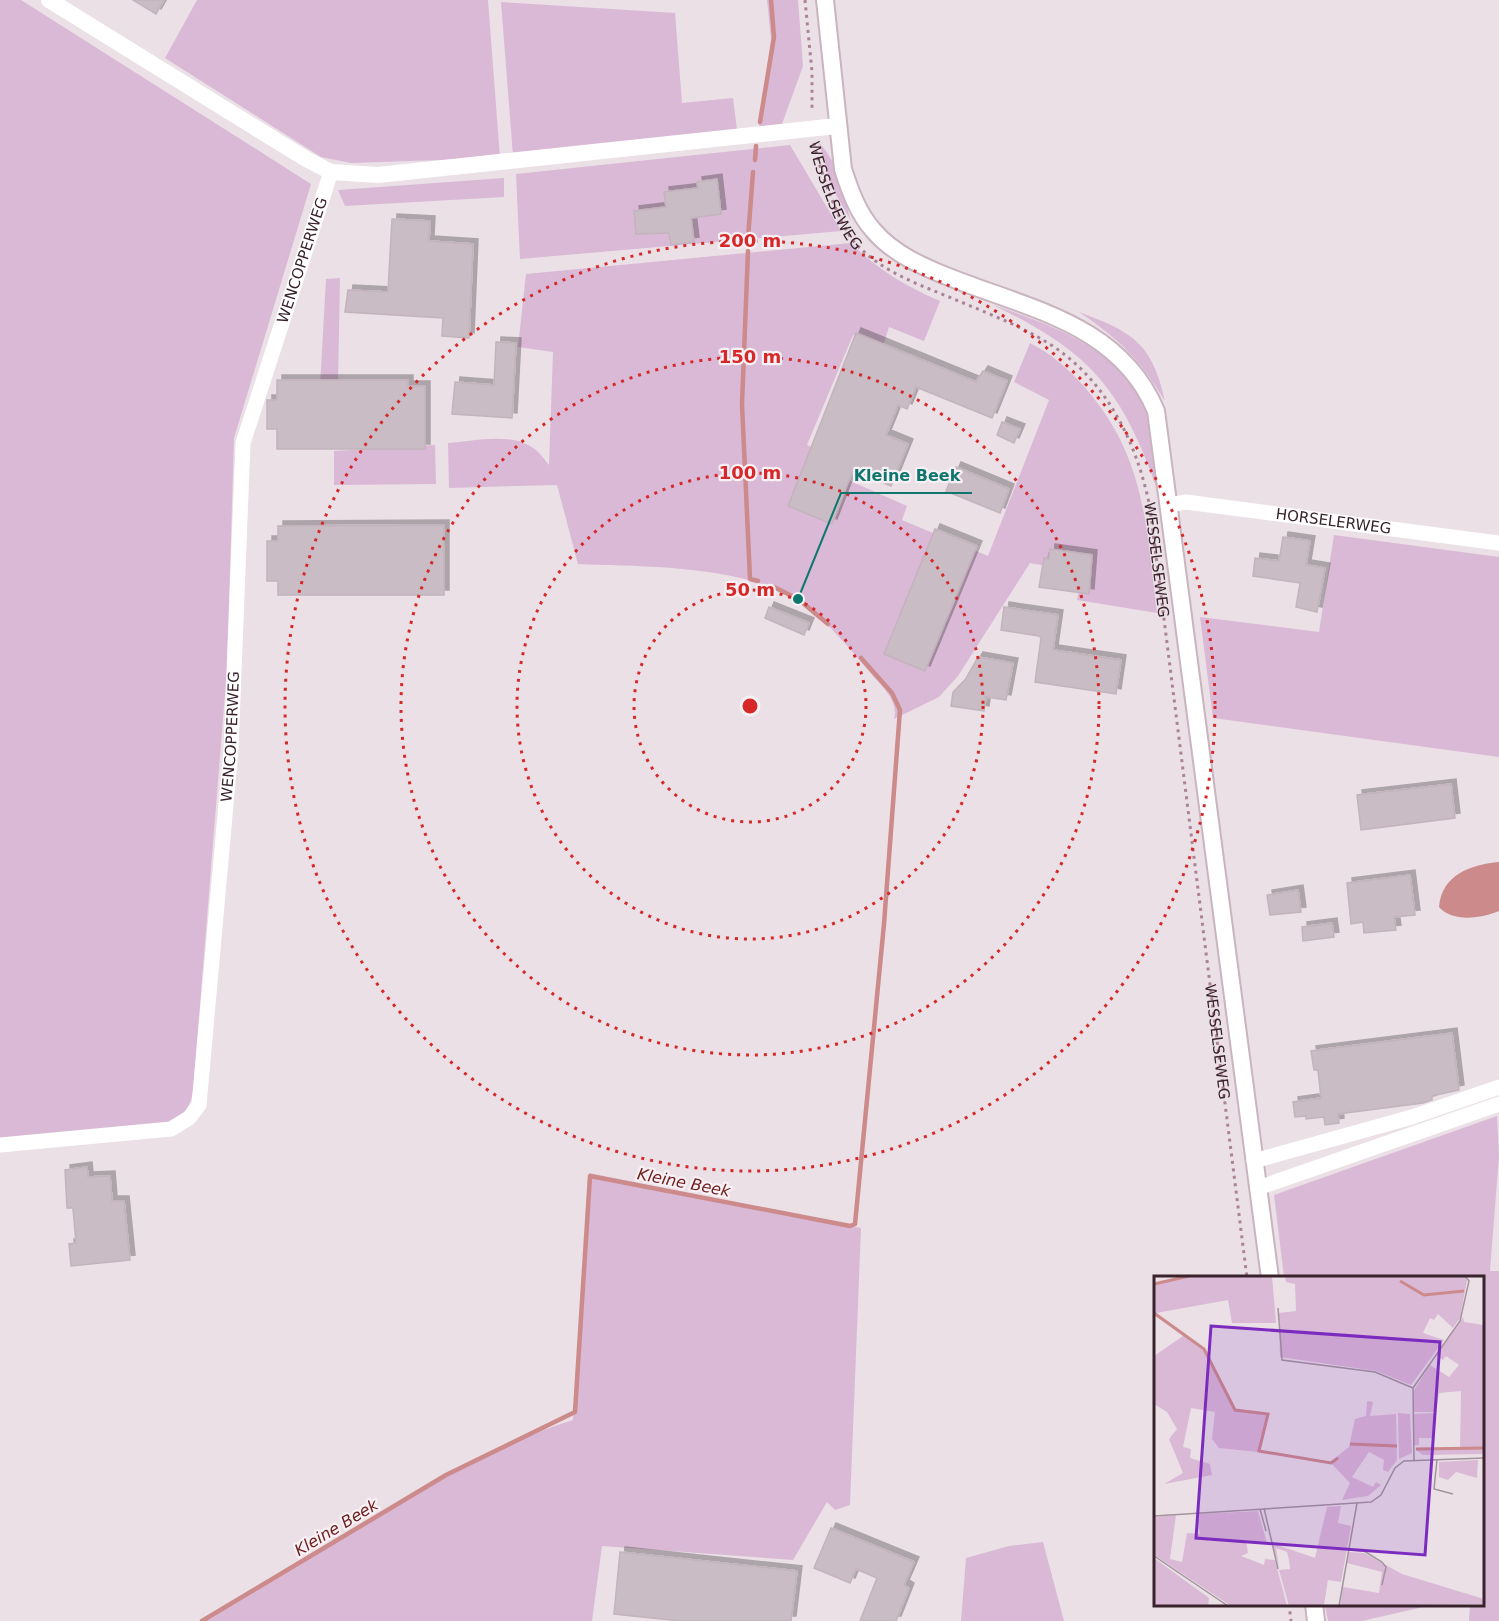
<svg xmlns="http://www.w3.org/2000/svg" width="1499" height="1621" font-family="'DejaVu Sans',sans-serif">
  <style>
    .green { fill: #dab9d6 }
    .water { fill: #cc8a8b }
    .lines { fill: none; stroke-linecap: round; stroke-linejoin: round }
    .stream { stroke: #cc8a8b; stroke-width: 4.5 }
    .building { fill: #cabcc4; stroke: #c3b3bc; stroke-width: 1.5; filter: url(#shadow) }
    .secondary-casing { stroke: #c9b4bf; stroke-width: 20 }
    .path { stroke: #ab8296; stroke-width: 3; stroke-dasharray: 3 4.5; stroke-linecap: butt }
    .minor { stroke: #fff; stroke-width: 15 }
    .tertiary { stroke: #fff; stroke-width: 16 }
    .secondary { stroke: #fff; stroke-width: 16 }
    .ring { fill: none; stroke: #d62828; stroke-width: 3; stroke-dasharray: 3 6 }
    .labels { text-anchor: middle; stroke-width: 4.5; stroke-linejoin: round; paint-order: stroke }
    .street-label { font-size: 15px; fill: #39222c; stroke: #f7f0f4 }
    .water-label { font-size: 16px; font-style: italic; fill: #712020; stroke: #f7f0f4 }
    .inset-river { fill: none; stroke: #cc8a8b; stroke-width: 3 }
    .inset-road { fill: none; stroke: #a3949c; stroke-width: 1.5 }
    .view { fill: #7b2cbf; fill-opacity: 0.15; stroke: #7b2cbf; stroke-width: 3 }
    .inset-edge { fill: none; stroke: #39222c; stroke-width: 3 }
    .centre { fill: #d62828; stroke: #f7f0f4; stroke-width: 3 }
    .ring-label { font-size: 18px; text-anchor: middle; font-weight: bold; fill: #d62828; stroke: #f7f0f4; stroke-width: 4.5; stroke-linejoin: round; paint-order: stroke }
    .leader { fill: none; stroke: #0f766e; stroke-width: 2 }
    .callout-dot { fill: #0f766e; stroke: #f7f0f4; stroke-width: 2 }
    .callout-label { font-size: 16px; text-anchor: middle; font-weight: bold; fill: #0f766e; stroke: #f7f0f4; stroke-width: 4.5; stroke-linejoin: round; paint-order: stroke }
  </style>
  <defs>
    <filter id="shadow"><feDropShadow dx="5" dy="-5" stdDeviation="0" flood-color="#0004"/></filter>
  </defs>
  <rect width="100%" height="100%" fill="#eae0e6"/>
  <!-- green -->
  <path class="green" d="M0 0H21L311 184 234 438 227 669 193 1092C189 1110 183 1116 166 1125L0 1141Z
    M197 0H488L500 158 351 163 321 157 165 58Z
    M767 0H798L803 66 782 124 759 127 771 39Z
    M501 2 675 13 682 103 733 98 737 130 513 156Z
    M819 143C839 162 843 195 851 221L831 186Z
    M790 145 841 231 520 259 516 174Z
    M504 178V197L345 206 338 190Z
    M851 243C877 269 905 286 940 301L924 341 889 327 883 346 853 335 807 445 836 459 832 473 907 506 902 520 988 556 1049 400 1014 382 1030 343C1052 354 1071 371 1087 390 1146 459 1146 527 1157 613L1077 600 1082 573 1030 563 958 676 939 697 894 719C900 700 878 683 867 669 850 649 831 626 810 609 754 564 647 567 578 564L557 485 449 488 448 443C476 441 514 431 537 451 542 455 545 461 549 465L553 352 518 347 526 274Z
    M340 278 338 385 320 386 326 279Z
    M993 305C1042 322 1093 339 1128 380 1132 385 1139 392 1142 398 1155 425 1156 468 1160 497 1124 393 1094 353 993 305Z
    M1079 312C1132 332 1152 342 1165 401 1140 359 1119 339 1079 312Z
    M435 445 436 484 334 485V451Z
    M1334 535 1499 557V757L1213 718 1200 617 1319 632Z
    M1497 1116 1499 1156 1490 1271H1499V1621H1469L1470 1605 1482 1604V1278L1284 1277 1274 1195Z
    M589 1173 861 1228 850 1505 835 1510 827 1502 793 1560 602 1546 592 1621H203C263 1582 325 1544 387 1509 447 1474 507 1441 573 1420Z
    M1043 1542 1064 1621H961L966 1558 1009 1546Z
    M1325 1605V1604L1432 1605 1362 1621H1328Z"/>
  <!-- water -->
  <path class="water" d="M1499 862V911C1482 918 1453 923 1439 907 1441 875 1472 864 1499 862Z"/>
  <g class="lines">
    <!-- stream -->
    <path class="stream" d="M760 122 774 37 771 0
      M755 160 756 146
      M748 238 753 172
      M748 251 742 404 750 579 758 581
      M774 587 798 599 828 624
      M202 1621 446 1475 575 1412 590 1176 850 1226 855 1224 884 924 900 710 892 693 861 658"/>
  </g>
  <!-- building -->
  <path class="building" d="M133 0H164L156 14Z
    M717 179 721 214 691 218 694 242 671 245 669 233 636 234 634 211 666 207 664 192 698 188 697 182Z
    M392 219 430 221 429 241 473 244 469 338 442 336 443 318 345 312 348 290 388 292Z
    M856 333 976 382 983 371 1007 381 992 418 916 387 907 409 898 405 886 435 908 444 891 486 853 470 832 524 788 506Z
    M496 342 516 343 512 418 452 414 455 382 494 385Z
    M277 380H408V386H425V449H277V429H267V400H277Z
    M1002 422 1020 429 1014 443 997 435Z
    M956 467 1009 489 1000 513 946 491Z
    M444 525V595H278V581H267V541H278V526Z
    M935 529 977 546 925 671 884 654Z
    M1283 537 1310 541 1306 565 1325 568 1317 612 1296 607 1300 583 1253 576 1255 558 1279 561Z
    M1050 549 1092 555 1089 594 1039 587 1044 558 1049 559Z
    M769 607 809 623 804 635 765 618Z
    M1004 607 1058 615 1053 650 1121 660 1116 694 1035 682 1041 638 1039 636 1001 630Z
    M978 657 1013 663 1006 700 986 697 984 711 951 706 953 692 965 680Z
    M1451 784 1455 818 1361 830 1357 795Z
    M1410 875 1415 915 1394 917 1396 930 1364 933 1363 922 1351 924 1347 883Z
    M1298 890 1301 912 1270 915 1267 895Z
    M1332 923 1334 937 1303 941 1302 927Z
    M1452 1033 1459 1090 1432 1096V1100L1423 1103 1338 1114 1339 1123 1325 1125 1324 1117 1306 1119V1116L1295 1117 1293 1102 1321 1098 1318 1070H1314L1311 1051Z
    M87 1167 88 1177 110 1176 112 1201H124L130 1260 71 1266 69 1244 76 1243 73 1208H67L65 1170Z
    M831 1528 914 1562 904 1585 909 1588 896 1621H860L877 1578 856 1569 850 1583 814 1568Z
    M620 1552 797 1571 791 1621H680L614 1614Z"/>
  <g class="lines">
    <defs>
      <path id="secondary" d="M825 0 843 169C850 191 858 213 873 230 893 254 925 268 954 279 1031 309 1121 326 1156 411L1270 1278
        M1314 1604 1316 1621"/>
    </defs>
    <!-- secondary casing -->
    <use href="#secondary" class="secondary-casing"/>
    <!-- path -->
    <g class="path">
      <path d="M805 0 812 72V112"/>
      <path id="s1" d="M814 143C819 168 839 225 855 243 881 271 915 283 949 297 982 311 1017 324 1048 343 1106 379 1137 442 1150 508L1247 1278"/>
      <path d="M1289 1604 1291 1621"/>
    </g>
    <!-- minor -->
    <g class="minor">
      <path id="s2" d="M1169 505 1186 502 1499 543"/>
      <path id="s3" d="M0 1145 171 1129 189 1118 199 1105 231 749 243 443 331 172"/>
      <path d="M1254 1161 1412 1117 1499 1087"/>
      <path d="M1258 1188 1499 1104"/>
    </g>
    <!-- tertiary -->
    <path class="tertiary" d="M49 0 306 159 331 172 378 175 837 126"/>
    <!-- secondary -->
    <use href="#secondary" class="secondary"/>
  </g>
  <!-- distance rings -->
  <g class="ring">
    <circle cx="750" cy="706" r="116"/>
    <circle cx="750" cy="706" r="233"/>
    <circle cx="750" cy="706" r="349"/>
    <circle cx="750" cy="706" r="465"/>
  </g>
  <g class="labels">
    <!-- street labels -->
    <g class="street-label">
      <text dy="5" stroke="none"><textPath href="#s1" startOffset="57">WESSELSEWEG</textPath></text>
      <text dy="5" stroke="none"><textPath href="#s3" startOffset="1065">WENCOPPERWEG</textPath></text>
      <text dy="5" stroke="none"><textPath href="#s2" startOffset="166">HORSELERWEG</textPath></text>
      <text dy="5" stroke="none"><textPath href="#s1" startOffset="579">WESSELSEWEG</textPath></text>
      <text dy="5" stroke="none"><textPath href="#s3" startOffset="579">WENCOPPERWEG</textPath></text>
      <text dy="5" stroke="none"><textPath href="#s1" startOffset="1065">WESSELSEWEG</textPath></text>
    </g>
    <!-- water labels -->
    <g class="water-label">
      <text transform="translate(684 1182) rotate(11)" y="6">Kleine Beek</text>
      <text transform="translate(336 1527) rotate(-31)" y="6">Kleine Beek</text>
    </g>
  </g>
  <!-- overview -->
  <g transform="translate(1154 1276)">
    <rect width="330" height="330" fill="#eae0e6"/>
    <path d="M33 0H118L122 47H78L74 24 2 37 51 73 80 133 114 138 104 176 65 172 58 163 61 136 37 132 29 171 37 173 36 182 56 188 58 199 10 208 29 197 15 163 23 153 13 136 0 128V80L29 60 0 39V8ZM131 0H311L313 4 306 42 299 52 284 38 280 44 276 42 269 57 290 64 257 109 222 95 126 81 125 37 142 35 141 8 132 6ZM309 41 310 46 330 49V178L269 179 261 173H306L307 115 285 117 282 136H259L260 114 276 89 295 101 305 89 292 80 289 84 282 79ZM213 125 219 126 216 140 242 138 243 184 234 196 229 194 230 184 215 176 198 201 219 211 222 206 227 209 214 220 188 224 196 207 176 186 195 171 201 143 212 140ZM244 137 256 138 258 177 245 183ZM281 137 278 162H265V169H260L259 138ZM324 184 323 202 302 196 294 204 285 201V186ZM187 230 184 247 197 250 187 306 174 304 170 329 135 330 125 294 136 293 135 284 133 276 122 272 125 291 118 267 161 282 173 231ZM104 235 113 267 92 265 94 277 87 280 110 289 111 283 121 284 133 330H77L0 279V241L22 239 16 283 28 286 33 257 46 258 43 238ZM195 276 210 277 248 298 330 323V328L186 330 189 311 225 317 228 296 193 287ZM0 282 55 322 54 330H0Z" fill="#dab9d6"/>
    <path class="inset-river" d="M246 5 270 19 310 15M0 8 35 0M0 37 50 73 81 134 114 138 105 175 177 187 184 182M196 168 243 170M262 173 330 172"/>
    <path class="inset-road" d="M124 32 128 84 221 96 259 112M260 184 259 112 306 45 315 5 311 0M283 184 280 213 299 218M110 232 124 293M106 233 112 255M0 240 217 226 227 219 241 192 250 185 330 182M194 274 210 275 228 286 232 291 228 309M0 280 74 330M185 330 203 227"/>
    <path class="view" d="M57 50 286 66 271 279 42 262Z"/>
    <rect width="330" height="330" class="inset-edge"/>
  </g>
  <circle cx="750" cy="706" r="9" class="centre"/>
  <g class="ring-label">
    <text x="750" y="247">200 m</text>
    <text x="750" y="363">150 m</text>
    <text x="750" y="479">100 m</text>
    <text x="750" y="596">50 m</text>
  </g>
  <!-- callouts -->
  <path class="leader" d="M798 599L841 493H972"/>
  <circle class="callout-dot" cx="798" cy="599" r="6"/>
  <g class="callout-label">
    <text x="907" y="481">Kleine Beek</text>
  </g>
</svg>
